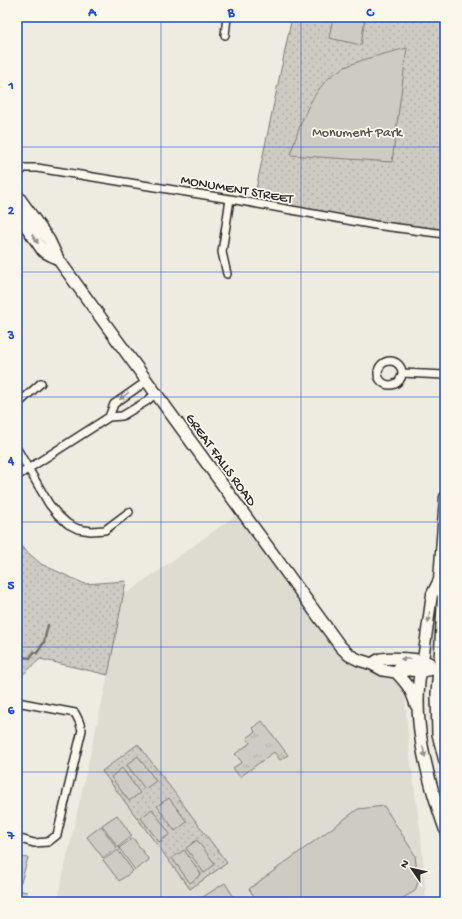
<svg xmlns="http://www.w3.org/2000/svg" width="462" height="919" font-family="'Gochi Hand',sans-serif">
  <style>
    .built { fill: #dedbd1 }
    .grass { fill: url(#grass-tufts); stroke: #7c7b76 }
    .park { fill: url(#park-dots); stroke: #7c7b76 }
    .pitch { fill: #cecbc2; stroke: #7c7b76 }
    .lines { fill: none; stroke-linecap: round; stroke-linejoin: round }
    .stream { stroke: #74726e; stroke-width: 2.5 }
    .minor-casing { stroke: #2b2b2b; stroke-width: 10 }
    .secondary-casing { stroke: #2b2b2b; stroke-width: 13 }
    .primary-casing { stroke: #2b2b2b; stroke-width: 14 }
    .minor { stroke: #fbf7ec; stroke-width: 7 }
    .secondary { stroke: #fbf7ec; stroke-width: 10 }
    .primary { stroke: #fbf7ec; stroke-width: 11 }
    .oneway { fill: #93918c }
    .grid { fill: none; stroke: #1d4ed8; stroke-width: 1; stroke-opacity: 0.55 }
    .labels { text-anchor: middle; stroke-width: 3.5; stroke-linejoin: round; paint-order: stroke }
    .park-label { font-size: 14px; fill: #545351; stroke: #fbf7ec }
    .street-label { font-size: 14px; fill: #2b2b2b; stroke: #fbf7ec }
    .neatline { fill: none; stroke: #1d4ed8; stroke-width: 1.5 }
    .grid-label { font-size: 13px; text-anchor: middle; font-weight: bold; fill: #1d4ed8 }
  </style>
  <defs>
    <pattern id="grass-tufts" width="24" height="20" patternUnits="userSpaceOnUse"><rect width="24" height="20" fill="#cecbc2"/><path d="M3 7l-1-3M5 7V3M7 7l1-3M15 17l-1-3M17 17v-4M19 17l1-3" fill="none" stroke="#b1aea7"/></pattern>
    <pattern id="park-dots" width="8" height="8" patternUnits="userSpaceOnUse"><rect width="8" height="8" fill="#cecbc2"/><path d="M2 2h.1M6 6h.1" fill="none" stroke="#b1aea7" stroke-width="1.8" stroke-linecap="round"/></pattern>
  </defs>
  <rect width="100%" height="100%" fill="#eeebe0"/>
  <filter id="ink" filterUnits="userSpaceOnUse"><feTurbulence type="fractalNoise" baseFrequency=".025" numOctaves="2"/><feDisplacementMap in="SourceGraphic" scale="8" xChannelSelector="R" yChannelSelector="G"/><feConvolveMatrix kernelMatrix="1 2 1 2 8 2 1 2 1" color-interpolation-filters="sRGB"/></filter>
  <g filter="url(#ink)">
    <!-- built -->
    <path class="built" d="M242 511 340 646 372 664 404 666 406 714 410 756 421 836 426 902H57L108 675 123 596Z"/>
    <!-- grass -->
    <path class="grass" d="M262 721 288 755 280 760 274 752 240 777 233 768 242 762 235 754 250 743 247 738 255 732 253 728Z"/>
    <!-- park -->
    <path class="park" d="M292 17H445V234L253 203Z
      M17 543 41 564 85 584 126 581 108 675 40 659 17 680Z
      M138 744 227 863 190 889 102 771Z"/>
    <!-- pitch -->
    <path class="pitch" d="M333 17H365L361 45 329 38Z
      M407 48 392 162 290 155C300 126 310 89 338 71 358 59 385 54 407 48Z
      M138 756 156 781 145 789 127 765Z
      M122 768 140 793 129 801 111 777Z
      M169 798 187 822 175 831 157 806Z
      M384 806 415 855 418 882 415 891 396 902H258L249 889 358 809Z
      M152 809 170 834 159 842 141 818Z
      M117 815 132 836 118 847 102 825Z
      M101 826 117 848 103 858 87 837Z
      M133 838 149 860 135 870 119 848Z
      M197 840 215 864 204 873 186 848Z
      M118 850 133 871 119 881 103 860Z
      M184 850 201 874 190 883 172 858Z
      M17 856 28 858 21 882 17 881Z
      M225 883 237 902H195Z
      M17 890 27 892 25 902H17Z"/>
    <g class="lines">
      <!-- stream -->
      <path class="stream" d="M17 665 23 657 30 658 34 652 37 653 44 642 48 625"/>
      <defs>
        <path id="minor" d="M225 35 227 17
          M17 167 24 168H37L230 199 375 225 445 234
          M17 175 24 168
          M227 274 222 252 230 199
          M378 373a12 12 0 1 1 24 0a12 12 0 1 1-24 0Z
          M402 373 445 375
          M17 407 21 401 41 383
          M109 417 114 404 147 381
          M17 449 49 504 58 515 68 524 78 529 91 531 105 530 129 512
          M17 476 109 417 122 416 147 401 156 393
          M17 702 75 713 79 721 82 730 57 835 48 842 34 843 17 838"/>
        <path id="secondary" d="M423 660 432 594 439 580
          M439 668 443 597 439 580 445 497"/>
        <path id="primary" d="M17 195 49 240 58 259 340 646 349 655 359 660 372 664 383 670 396 672 398 669 421 671 439 668
          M17 213 43 251 58 259
          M423 660C409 713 427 778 445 829
          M372 664C375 662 378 660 381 659 391 657 421 659 429 663
          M439 668 437 694 438 734 445 761
          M396 672C407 684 411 688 416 705"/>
      </defs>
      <!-- minor casing -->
      <use href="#minor" class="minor-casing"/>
      <!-- secondary casing -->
      <use href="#secondary" class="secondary-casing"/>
      <!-- primary casing -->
      <use href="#primary" class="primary-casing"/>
      <!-- minor -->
      <use href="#minor" class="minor"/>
      <!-- secondary -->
      <use href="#secondary" class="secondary"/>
      <!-- primary -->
      <use href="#primary" class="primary"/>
    </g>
    <!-- one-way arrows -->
    <defs><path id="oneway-solid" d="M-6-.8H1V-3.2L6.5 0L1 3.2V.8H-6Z"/></defs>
    <g class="oneway">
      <use href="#oneway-solid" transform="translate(35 239) rotate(56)"/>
      <use href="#oneway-solid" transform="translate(124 396) rotate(143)"/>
      <use href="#oneway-solid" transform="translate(429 617) rotate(98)"/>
      <use href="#oneway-solid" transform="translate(406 659) rotate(-180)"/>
      <use href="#oneway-solid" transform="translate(424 752) rotate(78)"/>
    </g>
  </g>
  <!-- grid -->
  <path class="grid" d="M161 17V902M301 17V902M17 147H445M17 272H445M17 397H445M17 522H445M17 647H445M17 772H445"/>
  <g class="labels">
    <!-- park labels -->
    <g class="park-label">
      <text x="357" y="136">Monument Park</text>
    </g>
    <!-- street labels -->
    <g class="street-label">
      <text transform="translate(237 188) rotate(10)" y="5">MONUMENT STREET</text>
      <text transform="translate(222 459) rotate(54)" y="5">GREAT FALLS ROAD</text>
    </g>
  </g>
  <!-- margin -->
  <rect width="462" height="919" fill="none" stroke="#fbf7ec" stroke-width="44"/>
  <!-- north arrow -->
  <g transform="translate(412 869) rotate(304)" stroke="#fbf7ec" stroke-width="3" paint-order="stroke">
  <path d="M0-3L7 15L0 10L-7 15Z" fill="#2b2b2b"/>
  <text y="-6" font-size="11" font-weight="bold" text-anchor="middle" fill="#2b2b2b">N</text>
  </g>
  <rect x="22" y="22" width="418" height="875" class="neatline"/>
  <g class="grid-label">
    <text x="92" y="16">A</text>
    <text x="231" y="16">B</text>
    <text x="370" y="16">C</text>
    <text x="11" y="89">1</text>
    <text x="11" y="214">2</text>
    <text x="11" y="339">3</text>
    <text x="11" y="464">4</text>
    <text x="11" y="589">5</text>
    <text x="11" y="714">6</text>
    <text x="11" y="839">7</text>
  </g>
</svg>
